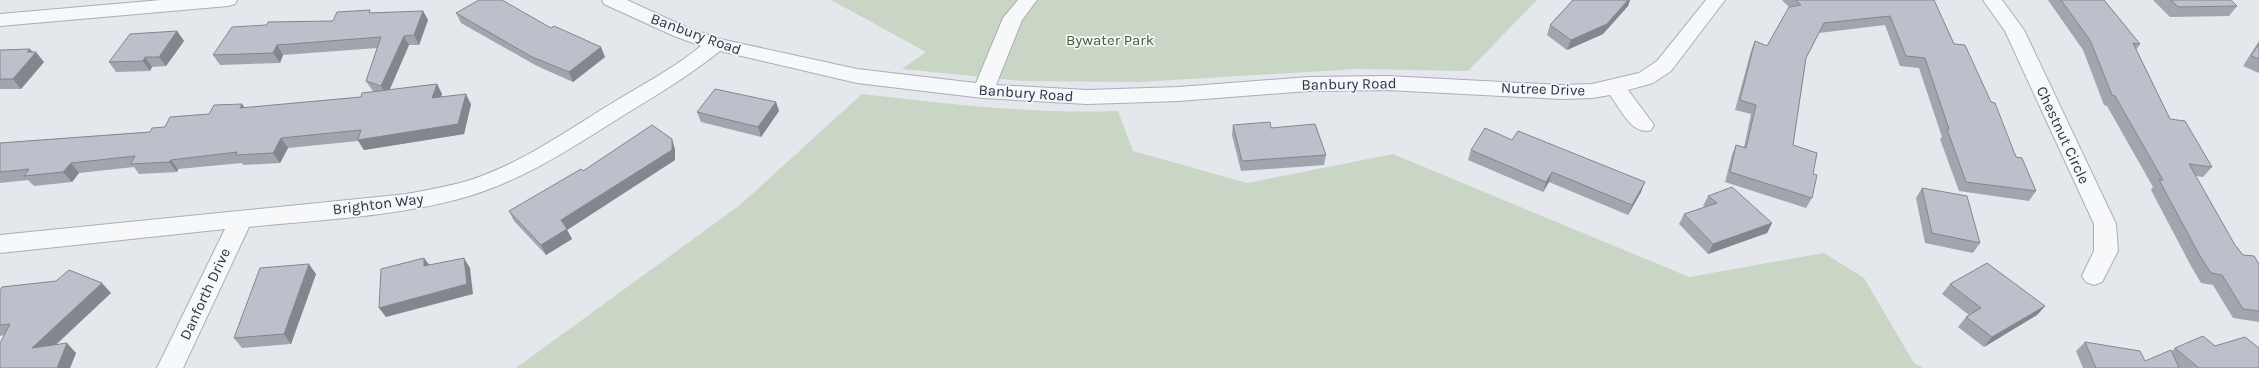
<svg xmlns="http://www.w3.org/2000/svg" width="2259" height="368" font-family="Karla,sans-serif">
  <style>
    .green { fill: #c9d6c5 }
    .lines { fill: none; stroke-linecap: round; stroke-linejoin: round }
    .minor-casing { stroke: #a9aeb7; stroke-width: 2 }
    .minor { fill: #f7f8fa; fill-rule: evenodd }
    .wall { fill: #a1a5ae }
    .shaded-wall { fill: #83868d }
    .building { fill: #bbc0ca; stroke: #83868d }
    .labels { text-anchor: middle; stroke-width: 3.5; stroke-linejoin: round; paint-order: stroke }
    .street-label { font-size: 15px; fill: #2b3445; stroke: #f4f6f9 }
    .park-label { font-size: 15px; fill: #3f6138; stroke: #f4f6f9 }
  </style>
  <rect width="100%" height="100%" fill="#e4e7ec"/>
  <!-- green -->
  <path class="green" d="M831 0H1537L1468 71 1357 69 1140 82 1024 81 902 69 926 52Z
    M862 94C948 104 1032 114 1118 111L1133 151 1247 183 1393 154 1689 277 1824 253 1864 278 1914 363 1923 368H516L740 205Z"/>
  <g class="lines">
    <defs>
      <path id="minor" d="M161 0H237L235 4 228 6 0 26V14Z
        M602 0H627L688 28 720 39 857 69 976 83 1003 18 1018 0H1037L1022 20 996 85 1087 90 1179 87 1309 77 1387 76 1562 85 1592 84 1639 73 1657 61 1706 0H1725L1671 71 1653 83 1628 90 1654 125 1651 130C1632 136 1620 108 1610 95L1592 98 1562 99 1387 90 1309 91 1179 101 1087 104 983 98 857 83 720 51C690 75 657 95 624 115 570 149 518 184 455 200 388 217 317 220 249 227L183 368H157L225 229 0 253V235L407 194C426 190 445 187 464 182 517 166 562 134 609 105 640 86 673 69 701 46L674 36 604 4Z
        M1983 0H2002L2024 30 2116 224 2118 251 2102 282 2094 285 2086 282 2082 276 2094 251V224L2005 31Z"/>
    </defs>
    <!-- minor casing -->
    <use href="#minor" class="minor-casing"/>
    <!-- minor -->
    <use href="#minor" class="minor"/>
  </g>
  <!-- wall -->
  <path class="wall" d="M1573 0H1630L1628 6 1603 34 1567 50 1547 35 1550 25Z
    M1782 0H1934L1954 44 2016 157 2036 191 2029 201 1959 191 1940 139 1942 137 1919 68 1900 66 1885 25 1819 33 1806 58 1793 145 1813 174 1812 198 1806 208 1725 182 1732 155 1736 145 1744 147 1751 114 1735 110 1751 51 1755 41 1767 46 1789 7Z
    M2048 0H2104L2140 44 2136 50 2170 119 2212 167 2203 177 2195 176 2235 245 2243 255 2259 264V322L2233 318 2213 285 2201 283 2191 266 2151 190 2153 187 2107 106 2104 105 2083 50Z
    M2153 0H2231L2237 6 2229 16 2170 17Z
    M423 11 428 20 419 45H409L389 90 437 84 442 94 441 97 471 104 464 134 364 150 358 141 288 148 280 163 243 165 242 163 178 169 177 172 139 174 134 167 79 173 72 182 34 186 28 180 0 183V143L150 132 242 104 245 108 361 97 375 92 372 90 366 81 377 48 283 55 280 63 220 65 213 55 267 25 333 21 372 13Z
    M456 13 605 57 573 82 537 66 461 23Z
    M177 31 184 41 166 66 152 67 150 71 116 72 109 62Z
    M2259 41V73L2243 66Z
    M0 50 33 52 44 62 21 89H0Z
    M776 102 779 111 761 137 701 122 697 112Z
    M1233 125 1271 128 1326 155 1324 165 1241 171 1232 135Z
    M1512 140 1641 192 1628 215 1549 182 1543 192 1468 160 1471 150Z
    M675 149V160L567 230 572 239 546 255 514 221 509 211 583 171Z
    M1922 188 1980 243 1973 253 1925 243 1916 198Z
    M1708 196 1772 223 1767 233 1708 254 1679 224 1684 214 1705 207 1703 206Z
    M316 274 291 344 242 348 234 338Z
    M1950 284 2045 306 2037 315 1984 347 1958 327 1966 317 1969 315 1942 294Z
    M0 291 111 293 56 345 76 353 70 368H0L4 335 0 336Z
    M2085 342 2145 361 2171 352 2175 348 2215 346 2259 368H2083L2076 351Z"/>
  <!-- shaded-wall -->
  <path class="shaded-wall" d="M1628 0H1630L1628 6 1603 34 1567 50 1571 40Z
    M423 11 428 20 419 45 414 35Z
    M177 31 184 41 166 66 159 57Z
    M404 36 409 45 387 96 381 86Z
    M277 45 283 55 280 63 273 53Z
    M601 47 605 57 573 82 569 72Z
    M30 49 35 54 36 52 44 62 21 89 13 79 27 52Z
    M145 57 152 67 150 71 143 61Z
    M437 84 442 94 437 108 432 98Z
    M466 94 471 104 464 134 364 150 358 140Z
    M776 102 779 111 761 137 758 127Z
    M242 104 249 114 240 108Z
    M281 138 288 148 280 163 273 153Z
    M672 139 675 149V160L567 230 572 239 546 255 541 245 561 220Z
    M171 160 178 169 177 172 169 162Z
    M71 163 79 173 72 182 63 172Z
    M1552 172 1549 182 1543 192 1546 182Z
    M1645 182 1641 192 1628 215 1632 205Z
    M1772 223 1767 233 1708 254 1713 244Z
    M424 258 431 267 424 266Z
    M464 258 470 268 473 294 386 317 379 308Z
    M309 264 316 274 291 344 284 334Z
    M102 283 111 293 42 357 32 348Z
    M2045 306 2037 315 1984 347 1992 337Z
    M67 343 76 353 70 368H57Z"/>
  <!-- building -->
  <path class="building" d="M479 0H502L551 28 554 26 601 47 569 72 532 57 456 13Z
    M1573 0H1628L1607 24 1571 40 1550 25Z
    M1796 0H1934L1954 44 1965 45 1991 102 1995 103 2016 157 2022 158 2036 191 1966 182 1947 129H1949L1925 58 1906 56 1890 16 1824 23 1806 58 1793 145 1817 153 1813 174 1817 175 1812 198 1730 172 1736 145 1746 148 1756 105 1740 100 1755 41 1767 46 1789 7 1801 5Z
    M2061 0H2104L2140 44 2133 43 2170 119 2185 121 2212 167 2189 164 2235 245 2243 255 2254 256 2259 264V311L2243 309 2222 275 2211 273 2200 256 2159 180H2163L2115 96 2112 95 2090 40Z
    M2171 0H2231L2237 6 2178 7Z
    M370 10 369 13 423 11 414 35 404 36 381 86 366 81 381 37 277 45 273 53 213 55 232 27 267 25 268 22 333 21 337 12Z
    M177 31 159 57H145L143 61 109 62 130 34Z
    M2259 44V59L2251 56Z
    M30 49 27 52H36L13 79H0V50Z
    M437 84 432 98 466 94 458 124 358 140 361 130 281 138 273 153 236 155 237 152 171 160 169 162 131 164 135 156 71 163 63 172 24 176 29 169 0 172V143L150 132 152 128 165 127 170 117 209 114 214 105 242 104 240 108 361 97 362 93Z
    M715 89 776 102 758 127 697 112Z
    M1270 122 1271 128 1315 124 1326 155 1242 161 1233 125Z
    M652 125 672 139V150L561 220 567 229 541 245 509 211 581 169 583 171Z
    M1485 128 1512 140 1518 131 1645 182 1632 205 1552 172 1546 182 1471 150Z
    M1732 187 1772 223 1713 244 1684 214 1717 203 1708 196Z
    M1922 188 1967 196 1980 243 1932 233Z
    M424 258V266L464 258 467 284 379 308 381 269Z
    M1987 263 2045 306 1992 337 1966 317 1981 308 1950 284Z
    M309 264 284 334 234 338 260 268Z
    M69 270 102 283 32 348 67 343 57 368H0V343L10 324 0 325V291L2 287 56 281Z
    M2203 336 2215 346 2245 337 2259 348V368H2199L2175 348Z
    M2085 342 2140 351 2145 361 2171 350 2179 368H2096Z"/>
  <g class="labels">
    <!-- street labels -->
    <g class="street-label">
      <text transform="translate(696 34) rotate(20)" y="5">Banbury Road</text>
      <text transform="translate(1349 84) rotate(-1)" y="5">Banbury Road</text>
      <text transform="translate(1543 89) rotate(2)" y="5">Nutree Drive</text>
      <text transform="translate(1026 93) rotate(4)" y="5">Banbury Road</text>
      <text transform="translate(2063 135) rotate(65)" y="5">Chestnut Circle</text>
      <text transform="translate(378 204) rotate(-7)" y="5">Brighton Way</text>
      <text transform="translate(205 294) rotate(-65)" y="5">Danforth Drive</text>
    </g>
    <!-- park labels -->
    <g class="park-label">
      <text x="1110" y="45">Bywater Park</text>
    </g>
  </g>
</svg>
